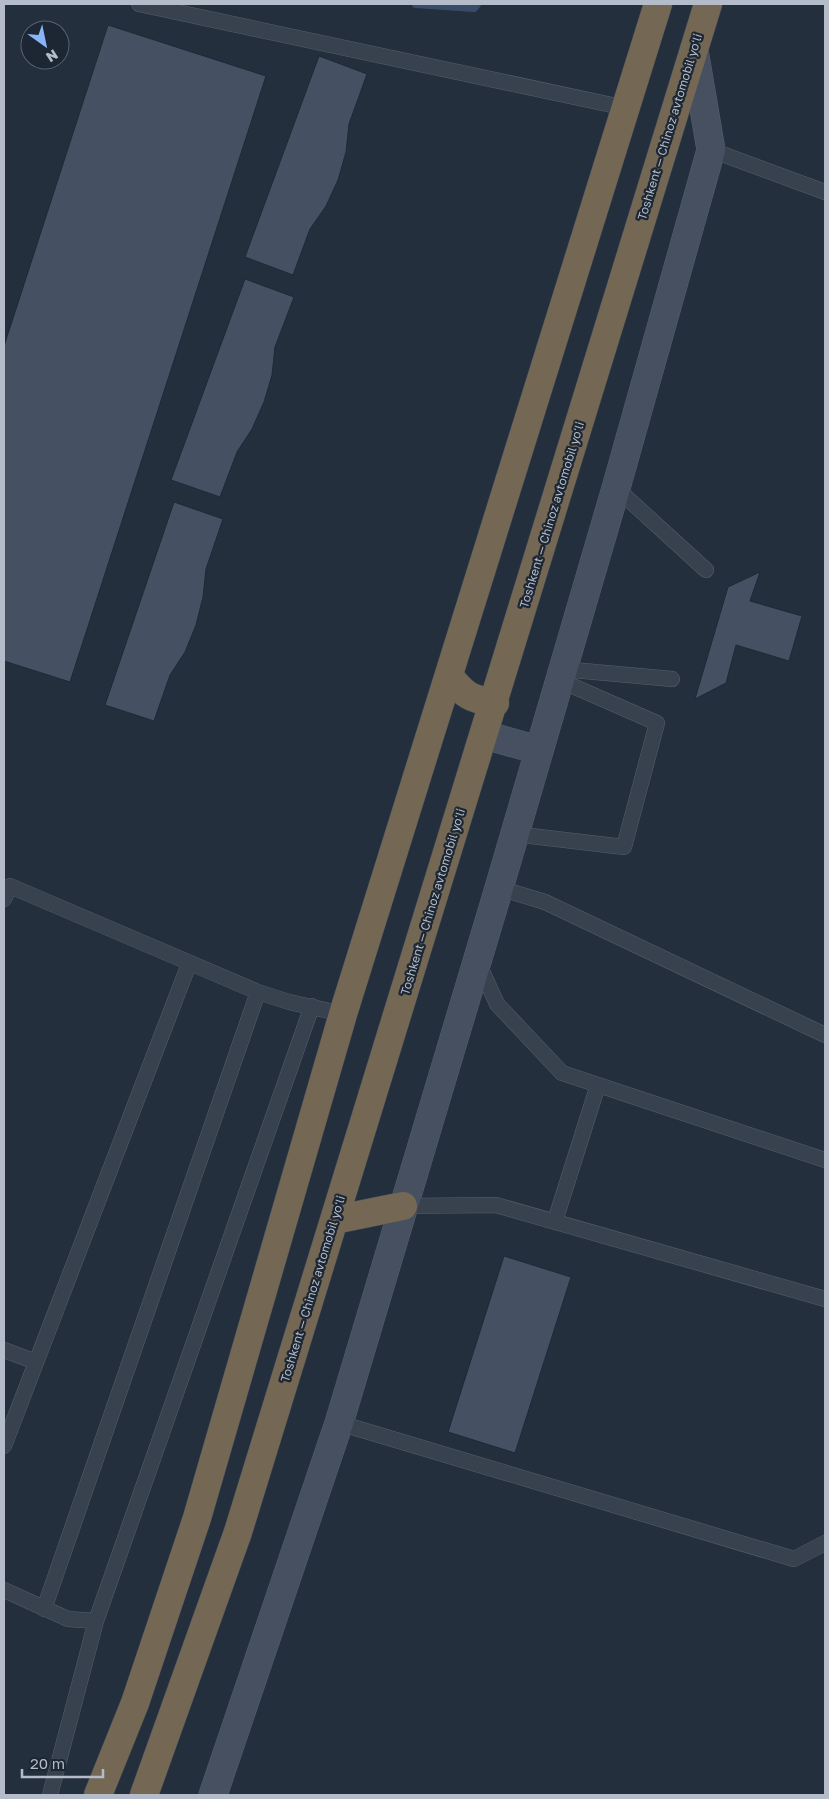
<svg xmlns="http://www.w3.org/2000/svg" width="829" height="1799" font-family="'Golos Text',sans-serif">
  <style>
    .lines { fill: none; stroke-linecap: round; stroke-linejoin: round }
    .stream { stroke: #394c67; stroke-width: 8 }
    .building { fill: #455162; stroke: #1f2835 }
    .lane-casing { stroke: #565f6c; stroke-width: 16 }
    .secondary-casing { stroke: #565f6c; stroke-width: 29 }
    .highway-casing { stroke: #434c59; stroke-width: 29 }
    .lane { stroke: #38414e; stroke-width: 15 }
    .secondary { stroke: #465061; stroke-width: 28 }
    .highway { stroke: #746855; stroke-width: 28 }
    .labels { text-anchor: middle; stroke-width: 4.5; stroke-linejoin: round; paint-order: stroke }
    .street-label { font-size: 12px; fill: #b4bcc9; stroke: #1d2633 }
  </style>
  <rect width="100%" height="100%" fill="#242f3e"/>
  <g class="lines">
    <!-- stream -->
    <path class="stream" d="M416 4 474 8 477 4"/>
  </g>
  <!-- building -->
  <path class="building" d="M108 25 266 76 70 682 4 661V346Z
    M319 56 367 74 349 124 346 152 338 180 326 206 310 229 293 275 245 257Z
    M245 279 294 297 275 347 272 375 264 402 252 429 237 452 220 497 171 480Z
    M174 502 223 519 206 569 203 597 196 625 185 652 170 675 154 721 105 705Z
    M760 572 750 601 802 616 789 661 736 645 726 683 695 699 728 587Z
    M504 1256 571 1277 515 1453 448 1432Z"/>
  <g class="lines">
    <defs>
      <path id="lane" d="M139 4 626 108
        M711 150 825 192
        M616 488 706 570
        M562 669 672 679
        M514 834 624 847 657 723 559 680
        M499 888 545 902 825 1035
        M4 899 10 886 258 992 289 1002 343 1014
        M478 962 497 1004 562 1073 825 1160
        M403 1206 496 1205 825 1299
        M555 1221 598 1085
        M4 1350 36 1362
        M339 1423 794 1559 825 1543
        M4 1446 189 964
        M4 1590 68 1619 96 1621
        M44 1609 258 992
        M50 1795 96 1621 312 1006"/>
      <path id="secondary" d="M485 735 538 750
        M213 1795 339 1423 499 888 616 488 711 150 694 50"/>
      <path id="highway" d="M450 677C465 696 471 699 495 703
        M334 1220 403 1206
        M98 1795 135 1703 197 1518 343 1014 658 4
        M144 1795 238 1532 708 4"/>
    </defs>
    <!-- lane casing -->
    <use href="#lane" class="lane-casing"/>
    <!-- secondary casing -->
    <use href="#secondary" class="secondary-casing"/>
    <!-- highway casing -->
    <use href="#highway" class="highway-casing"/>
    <!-- lane -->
    <use href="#lane" class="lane"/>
    <!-- secondary -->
    <use href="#secondary" class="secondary"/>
    <!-- highway -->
    <use href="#highway" class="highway"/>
  </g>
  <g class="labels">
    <!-- street labels -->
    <g class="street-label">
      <text transform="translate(670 127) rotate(-73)" y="4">Toshkent — Chinoz avtomobil yoʻli</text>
      <text transform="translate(552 515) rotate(-73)" y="4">Toshkent — Chinoz avtomobil yoʻli</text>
      <text transform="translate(433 902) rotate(-73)" y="4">Toshkent — Chinoz avtomobil yoʻli</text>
      <text transform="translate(313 1289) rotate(-73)" y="4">Toshkent — Chinoz avtomobil yoʻli</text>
    </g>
  </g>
  <!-- border -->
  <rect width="829" height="1799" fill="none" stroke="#b4bcc9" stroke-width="10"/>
  <!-- north arrow -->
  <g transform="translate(45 45) rotate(147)"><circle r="24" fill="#1d2633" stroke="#59626f"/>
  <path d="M0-4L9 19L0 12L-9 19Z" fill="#8ab4f8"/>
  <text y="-8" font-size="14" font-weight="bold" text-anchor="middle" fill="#b4bcc9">N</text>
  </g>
  <!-- scale -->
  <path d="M22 1769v8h81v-8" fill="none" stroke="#b4bcc9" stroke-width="2.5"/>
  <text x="30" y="1769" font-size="15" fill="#b4bcc9" stroke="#1d2633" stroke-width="4" paint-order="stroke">20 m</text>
</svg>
